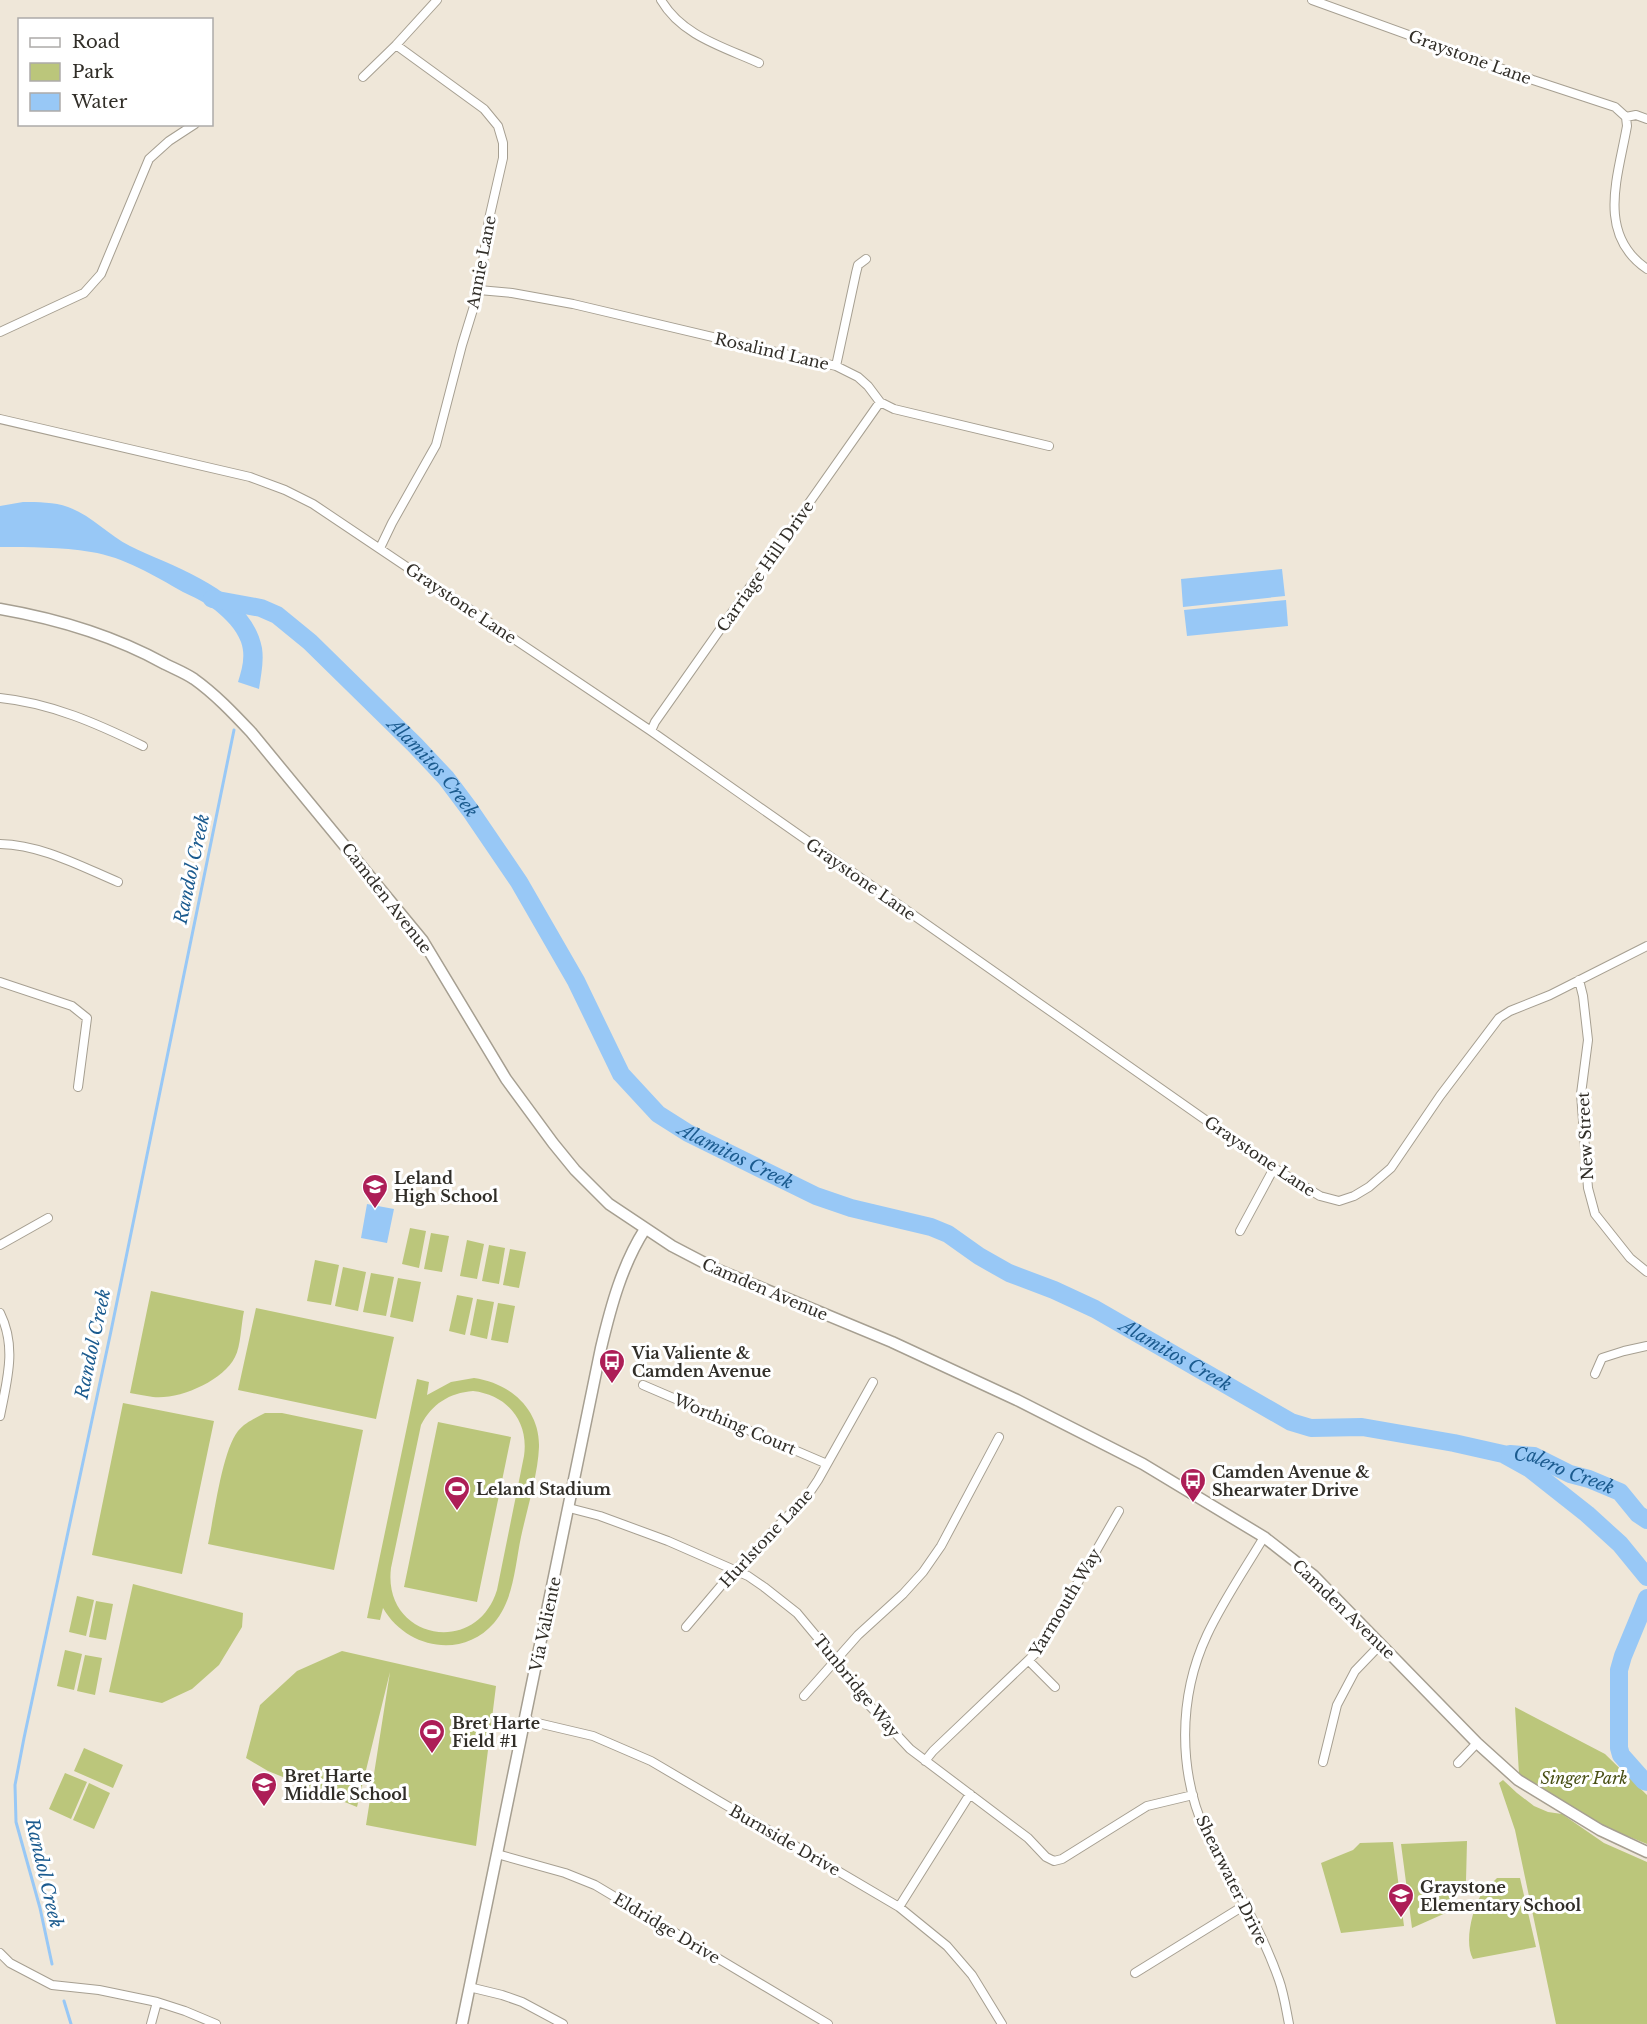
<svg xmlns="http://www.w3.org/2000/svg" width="1647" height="2024" font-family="'Libre Baskerville',serif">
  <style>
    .green { fill: #bbc67b; fill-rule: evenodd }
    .water { fill: #98c8f6 }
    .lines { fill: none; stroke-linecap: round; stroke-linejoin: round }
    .stream { stroke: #98c8f6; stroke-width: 3 }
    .river { stroke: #98c8f6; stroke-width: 18 }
    .minor-casing { stroke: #a69f91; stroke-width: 10 }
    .tertiary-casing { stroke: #a69f91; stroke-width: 13 }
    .minor { stroke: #fff; stroke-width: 8 }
    .tertiary { stroke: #fff; stroke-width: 10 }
    .labels { text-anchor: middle; stroke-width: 6; stroke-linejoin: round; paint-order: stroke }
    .street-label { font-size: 16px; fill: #312e28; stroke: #fff }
    .poi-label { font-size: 16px; font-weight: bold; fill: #312e28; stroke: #fff; text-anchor: start }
    .park-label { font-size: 16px; font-style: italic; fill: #484f14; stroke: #fff }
    .water-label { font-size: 18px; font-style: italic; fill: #1b5b8f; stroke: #fff }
  </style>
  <rect width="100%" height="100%" fill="#efe7d9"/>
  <!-- green -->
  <path class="green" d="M410 1228 426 1231 419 1268 402 1264Z
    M431 1233 449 1236 442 1272 424 1269Z
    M467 1240 484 1244 477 1279 460 1276Z
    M489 1245 505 1248 499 1284 482 1281Z
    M510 1249 526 1252 519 1288 503 1285Z
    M315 1260 339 1265 331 1305 307 1301Z
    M343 1267 366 1272 358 1311 335 1306Z
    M371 1273 394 1277 386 1316 363 1312Z
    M398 1278 421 1282 413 1322 390 1317Z
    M151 1291 244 1311C241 1324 241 1346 235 1357 223 1381 179 1400 153 1397 145 1396 137 1394 130 1393Z
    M457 1295 473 1298 465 1335 449 1331Z
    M477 1299 494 1302 487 1339 470 1335Z
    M498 1303 515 1306 508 1343 491 1340Z
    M256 1308 394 1337 376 1419 238 1390Z
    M474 1378C510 1383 540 1409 539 1447 538 1474 527 1509 521 1537 515 1565 514 1600 494 1623 462 1660 406 1648 383 1608L380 1620 367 1618 417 1379 429 1382 427 1395 451 1382ZM473 1391C508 1395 529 1422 524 1456L497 1590C476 1658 382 1639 391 1568L421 1425C432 1404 449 1393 473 1391Z
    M123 1403 214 1421 182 1574 92 1555Z
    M265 1413H282L363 1430 334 1570 208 1544C214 1517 222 1451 238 1431 245 1422 256 1418 265 1413Z
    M438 1422 511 1437 477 1602 404 1587Z
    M133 1584 243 1613 242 1627 219 1665 192 1689 162 1703 109 1692Z
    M77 1596 94 1600 86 1636 69 1632Z
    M96 1601 113 1604 106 1640 89 1637Z
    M65 1650 82 1654 74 1690 57 1686Z
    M342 1651 496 1686 476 1846 366 1825 390 1672 357 1807 268 1771 246 1758 260 1705 297 1671Z
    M85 1655 102 1658 95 1695 77 1691Z
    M1515 1707 1605 1754 1647 1795V1844L1600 1825 1519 1774Z
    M84 1748 123 1765 113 1788 74 1771Z
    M65 1773 87 1782 71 1819 49 1809Z
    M1503 1780 1517 1793 1534 1806 1548 1812 1562 1814 1604 1843 1647 1862V2024H1556L1515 1830 1499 1783Z
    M89 1783 110 1793 94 1829 73 1820Z
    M1467 1841 1466 1881 1448 1912 1412 1928 1401 1844Z
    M1393 1842 1404 1926 1341 1933 1321 1863 1353 1850 1360 1843Z
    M1497 1878H1520L1536 1947 1473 1959C1464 1943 1472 1910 1481 1895 1485 1889 1492 1883 1497 1878Z"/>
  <!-- water -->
  <path class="water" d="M23 502C38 502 54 502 68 507 91 515 108 535 130 546 175 568 251 590 262 648 264 662 261 675 259 689L238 682C242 669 246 656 241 642 236 629 226 619 215 610 206 603 194 597 183 592 155 576 124 557 91 552 61 547 30 547 0 547V506Z
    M1282 569 1285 596 1183 607 1181 579Z
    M1286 600 1288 626 1187 636 1184 610Z
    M367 1204 394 1209 387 1243 361 1238Z"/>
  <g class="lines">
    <!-- stream -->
    <path class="stream" d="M52 1964 40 1908 16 1822 15 1785 24 1738 111 1331 234 730
      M64 2001 71 2024"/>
    <!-- river -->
    <g class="river">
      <path id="s1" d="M212 599 261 608 277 615 310 642 415 745 446 778 470 810 519 882 576 981 621 1074 658 1114 688 1133 816 1196 851 1208 931 1227 948 1234 979 1256 1009 1273 1054 1290 1095 1309 1291 1422 1311 1428 1362 1427 1454 1443 1503 1454 1530 1469 1587 1514 1620 1544 1647 1577"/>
      <path id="s2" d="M1510 1454 1534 1456 1570 1474 1589 1479 1620 1492 1638 1514 1647 1520"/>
      <path d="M1647 1598 1623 1656 1619 1670V1748L1621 1755 1644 1781 1647 1782"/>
    </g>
    <defs>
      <path id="minor" d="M661 0C682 36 724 47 759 63
        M1312 0 1533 80 1615 107 1626 117 1627 126C1618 177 1596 234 1647 269
        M363 77 396 45 437 0
        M1626 117 1636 115 1647 119
        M479 290 512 293 573 304 836 366 858 377 868 386 880 402 894 409 1049 446
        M0 332 84 293 101 274 149 159 169 141 195 124
        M836 366 856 273 858 265 866 259
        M0 419 250 477 285 490 313 504 651 731 1274 1168 1320 1196 1339 1201 1354 1196 1369 1187 1391 1168 1440 1096 1499 1018 1510 1011 1550 995 1647 946
        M380 548 392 523 436 445 462 345 479 290 489 219 503 158V143L498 126 484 109 396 45
        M0 698C51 703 98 724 143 746
        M651 731 655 722 880 402
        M0 844C42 845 80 866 118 882
        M1579 980 1583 996 1588 1040 1581 1094 1588 1188 1595 1214 1630 1258 1647 1272
        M0 982 72 1006 87 1018 78 1087
        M1240 1231 1274 1168
        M0 1245 48 1218
        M0 1313C17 1347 7 1380 0 1416
        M1595 1374 1602 1358 1624 1351 1647 1346
        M643 1385 827 1464
        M569 1508 600 1516 668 1541 748 1576 764 1587 797 1613 837 1661 870 1706 910 1749 1028 1838 1046 1857 1054 1861 1062 1859 1147 1806 1193 1795
        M1264 1537C1245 1569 1223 1601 1207 1635 1178 1697 1178 1772 1206 1833 1218 1858 1233 1881 1245 1905 1258 1929 1270 1954 1279 1980 1284 1994 1286 2009 1289 2024
        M686 1627 725 1581 808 1495 818 1480 873 1382
        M1029 1661 1055 1687
        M804 1696 858 1635 903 1594 923 1572 941 1546 999 1437
        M525 1720 593 1736 651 1761 899 1907 947 1946 972 1975 1002 2024
        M925 1761 933 1751 1039 1650 1119 1511
        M1323 1762 1337 1705 1355 1671 1381 1644
        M1458 1763 1477 1743
        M497 1854 565 1873 595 1885 828 2024
        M899 1907 970 1794
        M0 1953 10 1963 52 1985 99 1990 157 2002 185 2011 216 2024
        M1135 1973 1245 1905
        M469 1987 502 1995 522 2002 563 2024
        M151 2024 157 2002"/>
      <path id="tertiary" d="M0 609C58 619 114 636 165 664 175 669 185 673 194 679 215 694 233 713 251 732L423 941 506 1079 553 1143 575 1170 609 1204 672 1246 716 1269 892 1342 1017 1400 1143 1464 1264 1537 1314 1576 1477 1743 1518 1780 1600 1830 1647 1852
        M462 2024 601 1348C611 1306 622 1265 645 1229"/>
    </defs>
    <!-- minor casing -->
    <use href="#minor" class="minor-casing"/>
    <!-- tertiary casing -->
    <use href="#tertiary" class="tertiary-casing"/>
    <!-- minor -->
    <use href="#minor" class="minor"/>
    <!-- tertiary -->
    <use href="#tertiary" class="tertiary"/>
  </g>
  <!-- icons -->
  <defs>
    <symbol id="school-pin" viewBox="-11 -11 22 30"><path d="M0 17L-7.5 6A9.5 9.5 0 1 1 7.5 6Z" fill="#ad1e57" stroke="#fff"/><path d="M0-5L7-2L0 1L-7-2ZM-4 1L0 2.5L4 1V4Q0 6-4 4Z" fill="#fff"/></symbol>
    <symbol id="bus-pin" viewBox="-11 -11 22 30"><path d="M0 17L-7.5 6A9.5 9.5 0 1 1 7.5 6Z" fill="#ad1e57" stroke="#fff"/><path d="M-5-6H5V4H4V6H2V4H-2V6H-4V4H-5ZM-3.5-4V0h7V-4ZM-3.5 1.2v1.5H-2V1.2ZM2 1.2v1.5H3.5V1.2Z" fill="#fff"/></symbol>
    <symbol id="stadium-pin" viewBox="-11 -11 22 30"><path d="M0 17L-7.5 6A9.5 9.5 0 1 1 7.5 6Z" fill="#ad1e57" stroke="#fff"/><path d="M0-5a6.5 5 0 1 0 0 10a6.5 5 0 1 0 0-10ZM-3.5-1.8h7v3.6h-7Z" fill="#fff"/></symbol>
  </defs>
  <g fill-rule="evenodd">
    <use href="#school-pin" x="360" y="1172" width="30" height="40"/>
    <use href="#bus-pin" x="597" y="1347" width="30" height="40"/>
    <use href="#bus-pin" x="1178" y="1466" width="30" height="40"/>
    <use href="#stadium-pin" x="442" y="1474" width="30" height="40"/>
    <use href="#stadium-pin" x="417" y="1717" width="30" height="40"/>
    <use href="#school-pin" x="249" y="1770" width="30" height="40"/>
    <use href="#school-pin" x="1386" y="1881" width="30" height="40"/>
  </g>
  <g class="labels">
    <!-- street labels -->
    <g class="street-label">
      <text transform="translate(1470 57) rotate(20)" y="6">Graystone Lane</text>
      <text transform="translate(481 262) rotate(-79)" y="6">Annie Lane</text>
      <text transform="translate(772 351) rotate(13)" y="6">Rosalind Lane</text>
      <text transform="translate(765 566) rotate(-55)" y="6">Carriage Hill Drive</text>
      <text transform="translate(461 603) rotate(34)" y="6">Graystone Lane</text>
      <text transform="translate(861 879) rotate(35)" y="6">Graystone Lane</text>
      <text transform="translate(387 898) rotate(52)" y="6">Camden Avenue</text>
      <text transform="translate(1585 1136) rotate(-93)" y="6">New Street</text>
      <text transform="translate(1260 1156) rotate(34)" y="6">Graystone Lane</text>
      <text transform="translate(765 1289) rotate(23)" y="6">Camden Avenue</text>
      <text transform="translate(735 1424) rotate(23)" y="6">Worthing Court</text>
      <text transform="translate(766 1538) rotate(-47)" y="6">Hurlstone Lane</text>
      <text transform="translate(1065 1602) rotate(-59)" y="6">Yarmouth Way</text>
      <text transform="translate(1344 1609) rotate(44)" y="6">Camden Avenue</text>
      <text transform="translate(545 1624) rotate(-78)" y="6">Via Valiente</text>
      <text transform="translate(857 1686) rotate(51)" y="6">Tunbridge Way</text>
      <text transform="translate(785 1840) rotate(30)" y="6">Burnside Drive</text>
      <text transform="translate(1232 1880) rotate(64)" y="6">Shearwater Drive</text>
      <text transform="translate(667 1928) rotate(31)" y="6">Eldridge Drive</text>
    </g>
    <!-- poi labels -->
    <g class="poi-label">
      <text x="394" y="1184">Leland<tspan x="394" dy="18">High School</tspan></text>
      <text x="632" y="1359">Via Valiente &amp;<tspan x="632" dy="18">Camden Avenue</tspan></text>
      <text x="1212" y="1478">Camden Avenue &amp;<tspan x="1212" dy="18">Shearwater Drive</tspan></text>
      <text x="476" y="1495">Leland Stadium</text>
      <text x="452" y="1729">Bret Harte<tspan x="452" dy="18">Field #1</tspan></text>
      <text x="284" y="1782">Bret Harte<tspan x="284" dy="18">Middle School</tspan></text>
      <text x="1420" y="1893">Graystone<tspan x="1420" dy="18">Elementary School</tspan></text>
    </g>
    <!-- park labels -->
    <g class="park-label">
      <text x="1584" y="1784">Singer Park</text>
    </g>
    <!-- water labels -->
    <g class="water-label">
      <text dy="6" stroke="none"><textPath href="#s1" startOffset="286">Alamitos Creek</textPath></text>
      <text transform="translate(192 869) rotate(-78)" y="6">Randol Creek</text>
      <text dy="6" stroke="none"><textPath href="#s1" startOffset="790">Alamitos Creek</textPath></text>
      <text transform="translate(93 1344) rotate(-78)" y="6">Randol Creek</text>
      <text dy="6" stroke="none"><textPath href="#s1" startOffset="1276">Alamitos Creek</textPath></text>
      <text dy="6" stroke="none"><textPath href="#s2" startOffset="57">Calero Creek</textPath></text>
      <text transform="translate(44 1873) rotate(77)" y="6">Randol Creek</text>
    </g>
  </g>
  <!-- legend -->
  <rect x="18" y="18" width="195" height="108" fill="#ffffff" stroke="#adaba9" stroke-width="1.5"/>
  <rect x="30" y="38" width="30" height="9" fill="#ffffff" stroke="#adaba9" stroke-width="1.5"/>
  <text x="72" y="48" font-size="18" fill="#312e28">Road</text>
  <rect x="30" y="63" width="30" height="18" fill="#bbc67b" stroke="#adaba9" stroke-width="1.5"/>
  <text x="72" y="78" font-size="18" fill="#312e28">Park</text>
  <rect x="30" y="93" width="30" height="18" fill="#98c8f6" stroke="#adaba9" stroke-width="1.5"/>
  <text x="72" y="108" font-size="18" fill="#312e28">Water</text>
</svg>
